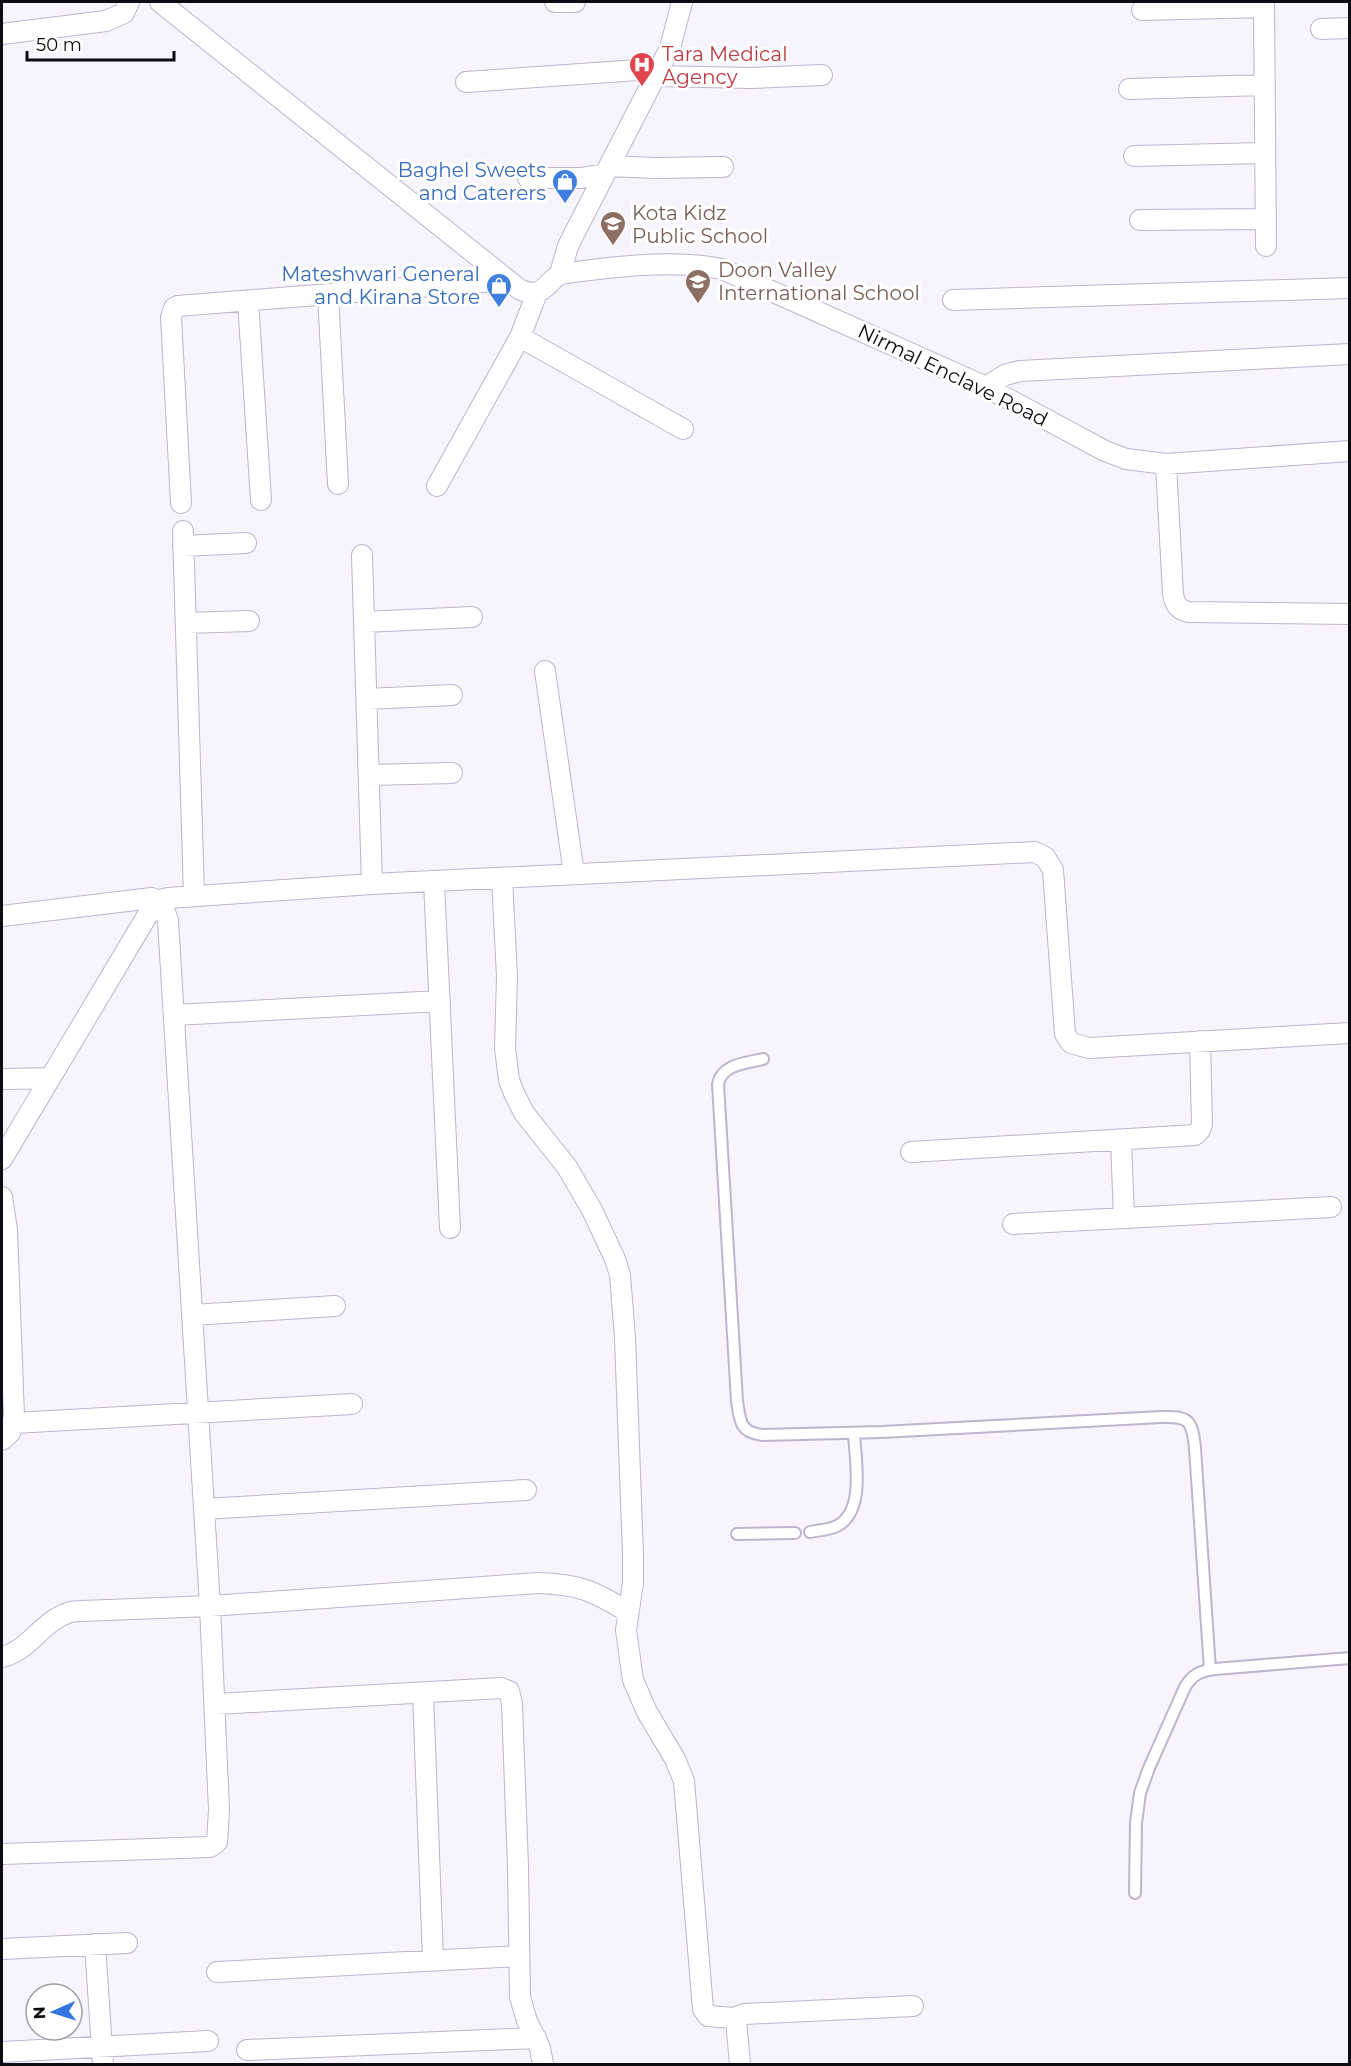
<svg xmlns="http://www.w3.org/2000/svg" width="1351" height="2066" font-family="Montserrat,sans-serif">
  <style>
    .lines { fill: none; stroke-linecap: round; stroke-linejoin: round }
    .service-casing { stroke: #bdb5cd; stroke-width: 14 }
    .minor-casing { stroke: #bdb5cd; stroke-width: 22 }
    .service { stroke: #fff; stroke-width: 10 }
    .minor { stroke: #fff; stroke-width: 20 }
    .labels { text-anchor: middle; stroke-width: 6; stroke-linejoin: round; paint-order: stroke }
    .health-label { font-size: 20px; fill: #be3a42; stroke: #fff; text-anchor: start }
    .shop-label { font-size: 20px; fill: #366cbe; stroke: #fff; text-anchor: end }
    .education-label { font-size: 20px; fill: #785e54; stroke: #fff; text-anchor: start }
    .street-label { font-size: 20px; fill: #0e0b13; stroke: #fff }
  </style>
  <rect width="100%" height="100%" fill="#f7f4fe"/>
  <g class="lines">
    <defs>
      <path id="service" d="M763 1059C746 1063 722 1064 718 1084L737 1401C740 1420 739 1432 762 1435L882 1432 1161 1417C1189 1416 1192 1420 1195 1448L1210 1670
        M810 1532C819 1530 829 1530 837 1526 866 1511 855 1459 854 1433
        M737 1534 795 1533
        M1135 1893 1136 1823 1140 1793 1149 1768 1185 1687C1193 1674 1200 1671 1215 1669L1350 1658"/>
      <path id="minor" d="M160 2 519 289C542 300 544 285 560 274 611 267 671 259 722 269L986 387 1105 451 1126 459 1166 464 1350 451
        M555 2H575
        M1264 2 1266 246
        M1142 10 1264 7
        M1321 29 1350 28
        M2 34 106 21 124 13 129 2
        M466 82 638 70 656 76 751 78 822 75
        M1129 89 1264 85
        M1134 156 1264 153
        M609 166 655 168 723 167
        M528 178H581L605 174
        M1140 220 1266 219
        M560 274 568 246 575 232 670 48 682 2
        M328 294 338 484
        M953 300 1350 288
        M248 301 261 500
        M520 337 683 429
        M986 387 1005 375 1020 371 1350 354
        M1166 464 1173 594C1175 605 1178 609 1188 612L1350 614
        M437 486 520 337 537 293
        M181 503 171 317 174 308 178 306 507 280
        M183 531 194 896
        M183 546 246 543
        M362 555 372 884
        M364 622 472 617
        M186 623 249 621
        M545 671 574 874
        M367 699 452 695
        M369 775 452 773
        M502 878 507 977 505 1048 509 1080 514 1093 524 1113 567 1167 592 1210 615 1259 620 1275 625 1338 633 1555V1583L626 1630 633 1680 647 1712 675 1759 684 1781 703 2009 708 2016 734 2018 736 2020 740 2064
        M434 882 450 1228
        M2 916 152 898 162 903 168 921 210 1606 219 1810 217 1842 210 1847 2 1854
        M174 1015 440 1001
        M2 1079 50 1078
        M1121 1140 1124 1218
        M911 1152 1195 1135 1200 1130 1202 1124 1200 1041
        M2 1159 147 916 159 900 168 898 372 884 1035 852 1045 857 1053 870 1065 1034 1071 1043 1089 1048 1350 1033
        M2 1197 7 1230 14 1416 10 1433 2 1440
        M1013 1224 1331 1207
        M192 1315 335 1306
        M14 1423 352 1404
        M204 1509 526 1490
        M2 1657C29 1651 42 1621 68 1613 72 1611 77 1611 82 1611L210 1606 538 1583C578 1584 594 1591 628 1612
        M423 1693 433 1960
        M216 1704 501 1688 509 1691 512 1704 518 1867 520 1997 527 2021 540 2048 543 2064
        M95 1944 103 2064
        M2 1949 127 1943
        M217 1972 519 1956
        M734 2018 744 2014 913 2006
        M247 2050 536 2038
        M2 2052 208 2041"/>
    </defs>
    <!-- service casing -->
    <use href="#service" class="service-casing"/>
    <!-- minor casing -->
    <use href="#minor" class="minor-casing"/>
    <!-- service -->
    <use href="#service" class="service"/>
    <!-- minor -->
    <use href="#minor" class="minor"/>
  </g>
  <!-- icons -->
  <defs>
    <symbol id="hospital-pin" viewBox="-11 -11 22 30"><path d="M0 17L-7.5 6A9.5 9.5 0 1 1 7.5 6Z" fill="#e0444e" stroke="#fff"/><path d="M-5-5h3v3.5h4V-5h3V5h-3V1.5h-4V5h-3Z" fill="#fff"/></symbol>
    <symbol id="shop-pin" viewBox="-11 -11 22 30"><path d="M0 17L-7.5 6A9.5 9.5 0 1 1 7.5 6Z" fill="#3f7fe0" stroke="#fff"/><path d="M-5-2.5h2.3a2.7 3.5 0 0 1 5.4 0H5L5.5 6h-11ZM-1.5-2.5h3a1.5 2.3 0 0 0-3 0Z" fill="#fff"/></symbol>
    <symbol id="school-pin" viewBox="-11 -11 22 30"><path d="M0 17L-7.5 6A9.5 9.5 0 1 1 7.5 6Z" fill="#8d6e63" stroke="#fff"/><path d="M0-5L7-2L0 1L-7-2ZM-4 1L0 2.5L4 1V4Q0 6-4 4Z" fill="#fff"/></symbol>
  </defs>
  <g fill-rule="evenodd">
    <use href="#hospital-pin" x="627" y="50" width="30" height="40"/>
    <use href="#shop-pin" x="550" y="167" width="30" height="40"/>
    <use href="#school-pin" x="598" y="209" width="30" height="40"/>
    <use href="#school-pin" x="683" y="267" width="30" height="40"/>
    <use href="#shop-pin" x="484" y="271" width="30" height="40"/>
  </g>
  <g class="labels">
    <!-- health labels -->
    <g class="health-label">
      <text x="662" y="61">Tara Medical<tspan x="662" dy="23">Agency</tspan></text>
    </g>
    <!-- shop labels -->
    <g class="shop-label">
      <text x="546" y="177">Baghel Sweets<tspan x="546" dy="23">and Caterers</tspan></text>
      <text x="480" y="281">Mateshwari General<tspan x="480" dy="23">and Kirana Store</tspan></text>
    </g>
    <!-- education labels -->
    <g class="education-label">
      <text x="632" y="220">Kota Kidz<tspan x="632" dy="23">Public School</tspan></text>
      <text x="718" y="277">Doon Valley<tspan x="718" dy="23">International School</tspan></text>
    </g>
    <!-- street labels -->
    <g class="street-label">
      <text transform="translate(953 375) rotate(26)" y="7">Nirmal Enclave Road</text>
    </g>
  </g>
  <!-- border -->
  <rect width="1351" height="2066" fill="none" stroke="#0e0b13" stroke-width="6"/>
  <!-- north arrow -->
  <g transform="translate(54 2012) rotate(267)"><circle r="28" fill="#ffffff" stroke="#9f9da1" stroke-width="1.5"/>
  <path d="M0-4.5L10 22L0 15L-10 22Z" fill="#3475e3"/>
  <text y="-9" font-size="16" font-weight="bold" text-anchor="middle" fill="#0e0b13">N</text>
  </g>
  <!-- scale -->
  <path d="M27 51v9h147v-9" fill="none" stroke="#0e0b13" stroke-width="3"/>
  <text x="36" y="51" font-size="18" fill="#0e0b13" stroke="#ffffff" stroke-width="4.5" paint-order="stroke">50 m</text>
</svg>
